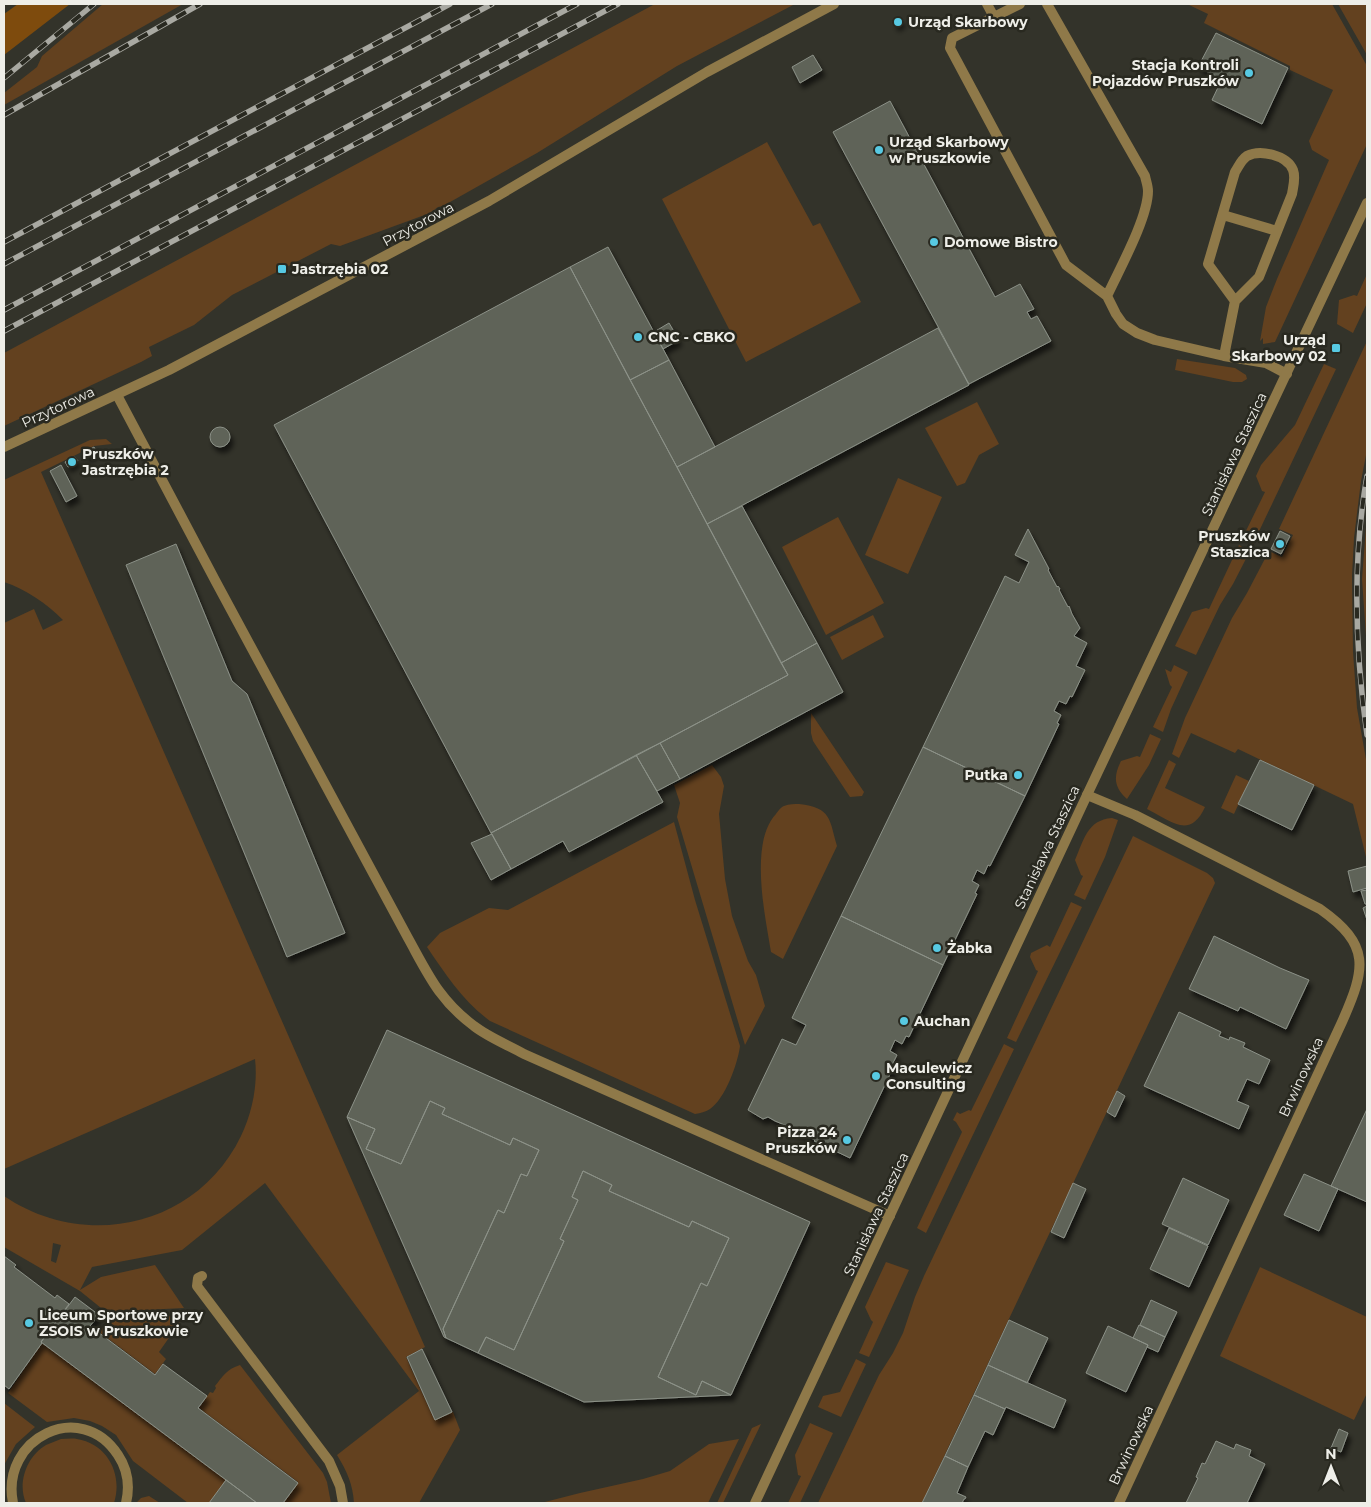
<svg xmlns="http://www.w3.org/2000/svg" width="1371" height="1507" font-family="Montserrat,sans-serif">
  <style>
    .green { fill: #63411f; fill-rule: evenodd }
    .forest { fill: #7e4b0d }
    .building { fill: #5e6359; stroke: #8c9187; filter: url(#shadow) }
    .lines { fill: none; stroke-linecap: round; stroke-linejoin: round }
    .service { stroke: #8f7949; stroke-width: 10 }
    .minor { stroke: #8f7949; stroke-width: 10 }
    .tertiary { stroke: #8f7949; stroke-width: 10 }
    .rail-casing { stroke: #a9a9a2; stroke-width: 5.5 }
    .rail { stroke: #292920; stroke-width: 4; stroke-dasharray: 11; stroke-linecap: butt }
    .poi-dot { fill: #57c9e2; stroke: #292920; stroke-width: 2 }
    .labels { text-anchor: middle; stroke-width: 5; stroke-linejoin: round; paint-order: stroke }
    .poi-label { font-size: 14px; font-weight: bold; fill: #eeeee8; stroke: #292920; text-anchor: start }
    .street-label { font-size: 14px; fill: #eeeee8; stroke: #292920 }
  </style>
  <defs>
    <filter id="shadow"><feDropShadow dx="3" dy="5.5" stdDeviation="2.5" flood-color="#0009"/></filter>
  </defs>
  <rect width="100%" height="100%" fill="#33332a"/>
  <!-- green -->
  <path class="green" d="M103 4H183L4 105V93L37 67 42 56Z
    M655 4H795L677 66 537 153 443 206 438 207 430 213 340 246 331 244 232 295 194 325 149 347 152 356 141 362 4 426V353Z
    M1187 4H1332L1367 66V144L1275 342 1263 344V338L1260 341 1266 307 1277 279 1329 160 1312 150 1309 141 1333 90 1290 70V66L1204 23 1208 14Z
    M1338 4H1367V55Z
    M767 142 813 226 820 223 861 302 746 362 662 199Z
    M1367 274V303L1353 333 1337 324 1339 300 1354 295 1357 296Z
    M1367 341V450L1361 481 1354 538 1352 576 1353 652 1357 708 1367 765V861L1353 804 1238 749 1235 753 1191 733 1179 758 1172 754 1185 718 1232 618 1247 593 1269 551 1282 557 1293 535 1279 529Z
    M1177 359 1235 368 1246 375 1247 379 1242 382H1233L1175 370Z
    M1324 364 1336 369 1253 544 1242 539 1265 492 1262 491 1256 476 1261 465 1295 425Z
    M977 402 999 444 979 455 965 483 957 486 925 428Z
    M106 439 112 444 94 446 41 472 425 1347 406 1357 434 1419 453 1412 460 1430 419 1503H354C353 1485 347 1471 337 1455L419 1391 265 1183 182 1250 92 1267 80 1290 101 1277 155 1265 184 1308 106 1312 80 1291 4 1247V1196C85 1251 197 1227 241 1136 252 1113 258 1085 255 1059L4 1169V623L34 609 43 630 63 620C47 604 26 589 4 582V480L90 440ZM53 1243 61 1245 56 1263 51 1261Z
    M898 478 942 497 908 574 865 555Z
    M1367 514V650L1362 579Z
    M838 517 884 603 826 635 782 547Z
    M1239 545 1250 551 1233 584 1220 605 1196 655 1175 646 1192 612 1206 608 1209 609Z
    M873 615 884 637 842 660 830 637Z
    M1174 665 1188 672 1171 709 1163 732 1153 727 1172 687 1170 685 1165 669 1171 672Z
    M811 713 864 792 862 796 850 797 813 741 811 733Z
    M1150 734 1161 739 1149 765 1127 799C1114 787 1113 777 1121 761L1137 756 1140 757Z
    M1169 760 1176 764 1165 788 1205 807C1190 840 1171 821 1147 809Z
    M712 765 721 777 724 786 719 814 725 879 732 916 748 961 756 975 765 1006 745 1045 677 817 680 803 674 785Z
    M1236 775 1249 781 1234 814 1221 808Z
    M799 804C832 808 829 819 837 846L783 959 771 952C765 915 749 843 776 814 778 811 781 807 784 806 789 804 795 804 799 804Z
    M1112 818 1118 820 1105 857 1085 900 1074 895 1083 876 1081 875 1075 860C1084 840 1087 820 1112 818Z
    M674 822 695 900 740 1046C738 1063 725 1099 710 1109 705 1112 701 1113 695 1114L490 1021C463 1001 446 975 427 947L440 933 489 908 508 910Z
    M1133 836 1207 873 1213 878 1215 883 922 1503H818L879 1375 893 1353 903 1333 915 1297 924 1276Z
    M1071 902 1082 907 1016 1042 1007 1038 1038 971 1036 970 1030 957 1031 953 1047 945 1050 947Z
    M1004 1044 1014 1049 926 1233 917 1228 962 1132 956 1122 953 1120 957 1112 960 1114 969 1110 971 1111Z
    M886 1262 909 1270 869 1357 859 1353 873 1322 871 1320 865 1307Z
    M1260 1267 1367 1317V1393L1354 1420 1220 1356Z
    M185 1315 159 1352 166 1359 155 1374 98 1331 114 1319Z
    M42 1343 226 1480 209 1503H188L133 1461 116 1435 102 1426 90 1421 74 1418 47 1422 8 1393Z
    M856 1359 866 1364 841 1417 818 1407 823 1396 840 1392Z
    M240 1365 323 1473 327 1482 331 1503H283L298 1482 199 1408 210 1392 213 1393 216 1388 215 1386C223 1376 227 1369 240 1365Z
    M4 1403 35 1427 16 1444 4 1465Z
    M810 1423 833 1433 800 1503H788L801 1476 798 1475 795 1455Z
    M761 1424 723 1503H717L752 1428Z
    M61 1439C66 1439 72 1438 77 1439 108 1444 123 1475 114 1503H26C17 1483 27 1456 46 1445 51 1443 56 1441 61 1439Z
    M739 1439 708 1503H541L580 1493 643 1479 670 1471 709 1444Z
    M149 1496 160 1503H136L141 1498Z"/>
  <!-- forest -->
  <path class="forest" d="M18 4H70L4 55V14Z"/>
  <!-- building -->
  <path class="building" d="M901 18 903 21 896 26 893 21Z
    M1216 33 1288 68 1262 124 1212 100 1222 79 1198 67Z
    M813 55 822 70 800 83 792 67Z
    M890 101 995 297 1020 284 1034 309 1027 312 1031 319 1037 316 1051 341 969 384 833 132Z
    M608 247 669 360 630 380 570 267Z
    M570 267 788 675 491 833 274 425Z
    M669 323 679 340 663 349 654 332Z
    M938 328 969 385 707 524 677 467Z
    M669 360 715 447 677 467 630 380Z
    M210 437a10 10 0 1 1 20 0a10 10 0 1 1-20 0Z
    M94 447 96 451 87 457 85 452Z
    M75 457 78 461 68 467 65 462Z
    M61 465 77 496 66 502 50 471Z
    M742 506 817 643 781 663 707 524Z
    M1028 529 1049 569 1048 570 1057 587 1058 586 1060 589 1059 590 1068 607 1069 606 1072 614 1080 628 1074 636 1087 643 1076 666 1085 670 1072 697 1070 696 1066 704 1059 701 1054 711 1061 715 1057 723 1059 724 1025 796 923 747 1005 576 1019 583 1029 562 1015 555Z
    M1280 531 1290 536 1281 554 1271 549Z
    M176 544 232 681 247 694 345 933 287 957 126 565Z
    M817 643 843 692 680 779 660 743 788 675 781 663Z
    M660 743 680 779 657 791 636 755Z
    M923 747 1025 796 990 866 988 865 984 874 977 870 972 881 979 885 975 893 977 894 943 965 841 916Z
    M636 755 663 802 569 852 563 841 511 869 491 833Z
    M1260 760 1314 785 1292 830 1238 804Z
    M492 834 511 869 491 880 471 843Z
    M1367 866V888L1353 892 1348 871Z
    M1367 890V904H1365L1361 891Z
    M1367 906V920L1363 908Z
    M841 916 943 965 909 1037 906 1036 902 1044 895 1040 890 1051 897 1055 893 1063 895 1064 850 1158 814 1141 815 1140 807 1136 786 1128 787 1126 775 1121 768 1117 763 1119 748 1110 782 1039 796 1045 806 1025 792 1018Z
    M1214 936 1280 968 1309 980 1286 1029 1240 1007 1238 1011 1189 989Z
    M1179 1012 1221 1032 1219 1036 1229 1040 1230 1037 1245 1043 1243 1047 1270 1060 1259 1084 1247 1079 1237 1101 1249 1106 1239 1129 1144 1086Z
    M387 1030 810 1222 731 1395 702 1381 696 1395 658 1377 701 1283 707 1286 729 1238 692 1221 689 1227 609 1191 612 1185 583 1171 572 1197 578 1200 560 1239 564 1241 514 1350 486 1337 478 1353 446 1338 443 1329 498 1210 504 1213 521 1174 527 1176 539 1150 513 1138 510 1145 442 1114 445 1108 430 1101 401 1164 366 1149 375 1129 347 1117Z
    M1117 1091 1125 1096 1115 1117 1107 1112Z
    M430 1101 445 1108 442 1114 510 1145 513 1138 539 1150 527 1176 521 1174 504 1213 498 1210 443 1329 446 1338 444 1337 347 1117 375 1129 366 1149 401 1164Z
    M1367 1109V1202L1331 1186Z
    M583 1171 612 1185 609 1191 689 1227 692 1221 729 1238 707 1286 701 1283 658 1377 696 1395 702 1381 731 1395 584 1402 478 1353 486 1337 514 1350 564 1241 560 1239 578 1200 572 1197Z
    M1304 1174 1338 1189 1319 1231 1284 1215Z
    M1183 1178 1229 1200 1208 1245 1162 1224Z
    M1073 1183 1086 1189 1064 1238 1051 1232Z
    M1169 1228 1208 1246 1189 1287 1150 1269Z
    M4 1256 16 1265 14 1267 55 1298 57 1295 69 1304 41 1342 42 1343 9 1389 4 1385Z
    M75 1297 99 1315 90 1326 155 1375 163 1364 207 1396 198 1408 298 1483 283 1503H257L41 1342Z
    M1151 1300 1177 1312 1165 1337 1140 1325Z
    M1009 1320 1048 1338 1027 1383 988 1365Z
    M1139 1325 1165 1337 1158 1352 1147 1347 1148 1345 1133 1338Z
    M1108 1326 1148 1345 1126 1392 1086 1373Z
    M422 1349 452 1412 435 1420 407 1357Z
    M988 1365 1066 1400 1054 1428 1006 1407 1005 1409 974 1395Z
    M974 1395 1005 1409 993 1435 985 1431 968 1467 945 1456Z
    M1339 1429 1348 1433 1341 1452 1331 1448Z
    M1216 1441 1234 1449 1236 1444 1251 1450 1249 1456 1265 1464 1247 1503H1186L1198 1478 1196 1477 1202 1463 1205 1464Z
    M945 1456 968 1467 957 1493 966 1497 965 1499H964L962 1503H922Z
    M226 1480 257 1503H209Z"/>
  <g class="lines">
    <!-- service -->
    <path class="service" d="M987 4 994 17
      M1020 4 952 38 950 48 1066 265 1107 296 1116 314 1123 324 1137 333 1155 340 1224 356 1266 363 1287 374
      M1047 4 1145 176C1146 181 1148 186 1148 191 1148 218 1119 270 1107 296
      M1223 215 1277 231
      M1224 356 1235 301 1259 277 1292 194C1293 187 1296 178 1293 170 1287 155 1260 149 1247 156 1241 160 1239 166 1235 172L1208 264 1235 301
      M202 1276 198 1278 197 1286 329 1461 340 1486 343 1503
      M13 1503C0 1438 81 1398 118 1455 128 1470 130 1486 126 1503"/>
    <!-- minor -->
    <path class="minor" d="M117 395 216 582 408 938C428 974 439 1000 474 1026 488 1037 508 1045 524 1054L890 1216
      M1087 795 1135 815 1320 909C1371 945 1366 968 1342 1022L1119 1503"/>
    <!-- tertiary -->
    <path class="tertiary" d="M4 447 169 370 489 201 707 72 834 4
      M755 1503 1087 795 1367 203"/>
    <defs>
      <path id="rail" d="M4 78 94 4
        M4 115 200 4
        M4 242 450 4
        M4 264 492 4
        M4 310 577 4
        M4 331 618 4
        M1367 476C1352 561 1355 650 1367 735"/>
    </defs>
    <!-- rail casing -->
    <use href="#rail" class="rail-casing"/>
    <!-- rail -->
    <use href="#rail" class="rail"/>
  </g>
  <!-- markers -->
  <g class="poi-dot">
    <circle cx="898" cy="22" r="5"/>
    <circle cx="1249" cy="73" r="5"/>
    <circle cx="879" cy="150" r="5"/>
    <circle cx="934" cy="242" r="5"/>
    <rect x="277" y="264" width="10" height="10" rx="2.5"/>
    <circle cx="638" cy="337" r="5"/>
    <rect x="1331" y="343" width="10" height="10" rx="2.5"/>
    <circle cx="72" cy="462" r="5"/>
    <circle cx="1280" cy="544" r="5"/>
    <circle cx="1018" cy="775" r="5"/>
    <circle cx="937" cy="948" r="5"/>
    <circle cx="904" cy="1021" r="5"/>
    <circle cx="876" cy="1076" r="5"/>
    <circle cx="847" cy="1140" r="5"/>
    <circle cx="29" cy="1323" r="5"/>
  </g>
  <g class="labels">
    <!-- poi labels -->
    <g class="poi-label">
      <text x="908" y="27">Urząd Skarbowy</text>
      <text x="1239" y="70" text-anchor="end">Stacja Kontroli<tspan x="1239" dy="16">Pojazdów Pruszków</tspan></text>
      <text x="889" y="147">Urząd Skarbowy<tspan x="889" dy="16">w Pruszkowie</tspan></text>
      <text x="944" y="247">Domowe Bistro</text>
      <text x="292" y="274">Jastrzębia 02</text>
      <text x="648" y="342">CNC - CBKO</text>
      <text x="1326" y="345" text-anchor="end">Urząd<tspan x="1326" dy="16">Skarbowy 02</tspan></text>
      <text x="82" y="459">Pruszków<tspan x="82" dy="16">Jastrzębia 2</tspan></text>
      <text x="1270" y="541" text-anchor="end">Pruszków<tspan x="1270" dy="16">Staszica</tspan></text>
      <text x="1008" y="780" text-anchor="end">Putka</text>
      <text x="947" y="953">Żabka</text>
      <text x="914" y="1026">Auchan</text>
      <text x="886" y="1073">Maculewicz<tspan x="886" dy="16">Consulting</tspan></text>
      <text x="837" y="1137" text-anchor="end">Pizza 24<tspan x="837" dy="16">Pruszków</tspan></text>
      <text x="39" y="1320">Liceum Sportowe przy<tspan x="39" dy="16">ZSOIS w Pruszkowie</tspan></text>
    </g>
    <!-- street labels -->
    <g class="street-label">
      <text transform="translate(418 224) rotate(-28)" y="5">Przytorowa</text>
      <text transform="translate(58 407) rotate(-25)" y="5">Przytorowa</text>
      <text transform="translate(1234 454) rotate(-65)" y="5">Stanisława Staszica</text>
      <text transform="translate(1047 847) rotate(-65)" y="5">Stanisława Staszica</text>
      <text transform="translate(1301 1077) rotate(-65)" y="5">Brwinowska</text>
      <text transform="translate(876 1214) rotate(-65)" y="5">Stanisława Staszica</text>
      <text transform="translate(1131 1445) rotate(-65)" y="5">Brwinowska</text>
    </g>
  </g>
  <!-- border -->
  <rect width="1371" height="1507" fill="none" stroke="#eeeee8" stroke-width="10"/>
  <!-- north arrow -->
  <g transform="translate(1331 1467)" stroke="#292920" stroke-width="4" paint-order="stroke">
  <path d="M0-4L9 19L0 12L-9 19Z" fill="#eeeee8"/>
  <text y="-8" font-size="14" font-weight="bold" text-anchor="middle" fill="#eeeee8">N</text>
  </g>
</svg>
